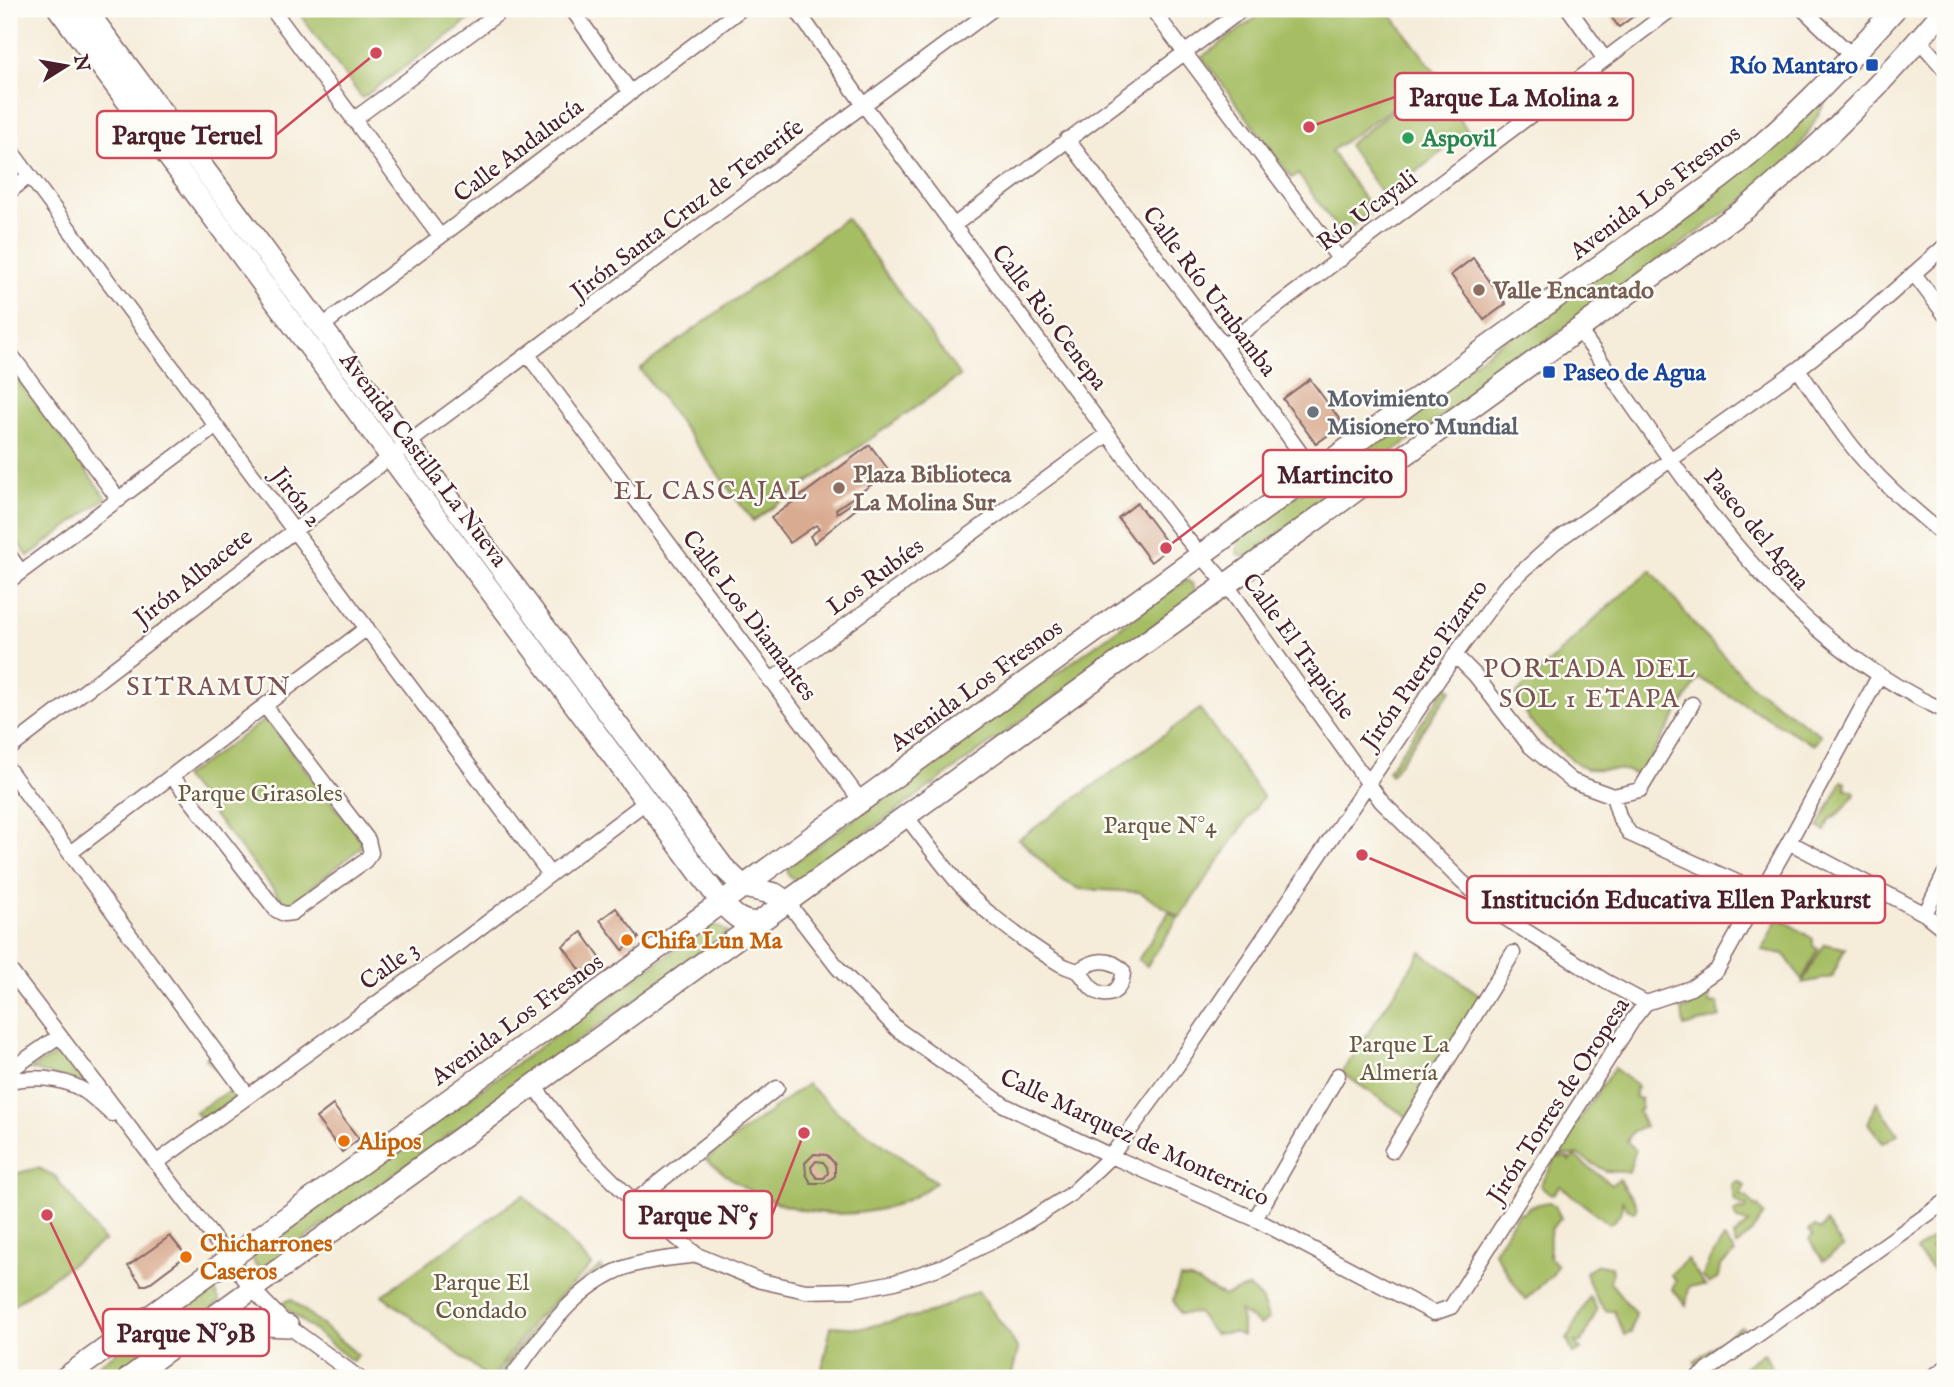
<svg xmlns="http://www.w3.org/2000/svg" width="1954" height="1387" font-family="'IM FELL English',serif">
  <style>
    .green { fill: #a6be64; stroke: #786e48; stroke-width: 2 }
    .building { fill: #d9ac91; fill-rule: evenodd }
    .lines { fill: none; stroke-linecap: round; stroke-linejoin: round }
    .street-casing { stroke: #866768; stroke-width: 17 }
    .secondary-casing { stroke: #866768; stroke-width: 24 }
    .street { stroke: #fff; stroke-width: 14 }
    .secondary { stroke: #fff; stroke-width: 21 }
    .transit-dot { fill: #1a4fb4; stroke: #fdfcf7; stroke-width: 2.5 }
    .leisure-dot { fill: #2e9e5b; stroke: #fdfcf7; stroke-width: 2.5 }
    .education-dot { fill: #8d6e63; stroke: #fdfcf7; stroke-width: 2.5 }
    .worship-dot { fill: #6b7280; stroke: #fdfcf7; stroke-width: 2.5 }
    .food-dot { fill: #e8710a; stroke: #fdfcf7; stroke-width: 2.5 }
    .labels { text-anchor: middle; stroke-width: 5; stroke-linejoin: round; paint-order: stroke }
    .transit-label { font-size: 24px; font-weight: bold; fill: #164399; stroke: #fdfcf7; text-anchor: end }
    .leisure-label { font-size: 24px; font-weight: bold; fill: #27864d; stroke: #fdfcf7; text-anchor: start }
    .street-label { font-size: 24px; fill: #4a1f2b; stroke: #fdfcf7 }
    .education-label { font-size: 24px; font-weight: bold; fill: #785e54; stroke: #fdfcf7; text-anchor: start }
    .worship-label { font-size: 24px; font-weight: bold; fill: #5b616d; stroke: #fdfcf7; text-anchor: start }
    .park-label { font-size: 24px; fill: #6a573f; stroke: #fdfcf7 }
    .food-label { font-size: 24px; font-weight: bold; fill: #c56008; stroke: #fdfcf7; text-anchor: start }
    .neighbourhood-label { font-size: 26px; letter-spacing: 2px; fill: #7c504f; stroke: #fdfcf7 }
    .leader { fill: none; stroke: #d1495b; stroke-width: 2.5 }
    .callout-dot { fill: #d1495b; stroke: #fdfcf7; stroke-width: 2.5 }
    .callout { fill: #fdfcf7; stroke: #d1495b; stroke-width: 2.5 }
    .callout-label { font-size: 26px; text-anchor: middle; font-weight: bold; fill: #4a1f2b }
  </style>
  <rect width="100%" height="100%" fill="#fdfcf7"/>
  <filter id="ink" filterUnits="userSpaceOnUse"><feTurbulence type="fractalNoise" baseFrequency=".0143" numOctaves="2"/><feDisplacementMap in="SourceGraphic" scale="14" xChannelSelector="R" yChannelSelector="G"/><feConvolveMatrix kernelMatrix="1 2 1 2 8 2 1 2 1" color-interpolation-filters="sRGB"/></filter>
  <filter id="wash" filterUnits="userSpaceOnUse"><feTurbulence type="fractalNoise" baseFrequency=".00686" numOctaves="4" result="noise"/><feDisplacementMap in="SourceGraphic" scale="28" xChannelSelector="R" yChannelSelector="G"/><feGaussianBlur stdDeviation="1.57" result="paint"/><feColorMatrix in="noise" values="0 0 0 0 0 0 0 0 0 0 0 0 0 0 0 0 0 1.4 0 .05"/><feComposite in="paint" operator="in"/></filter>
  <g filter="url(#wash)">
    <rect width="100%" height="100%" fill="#f5ecd9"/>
    <!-- green -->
    <path class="green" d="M296 9H484L362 98Z
      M1268 9H1387L1438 76 1331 151 1373 211 1341 234 1298 174 1292 178 1202 57Z
      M1431 81 1468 131 1384 197 1348 145Z
      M1829 96 1794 157 1747 197 1248 556 1242 557 1237 554V540Z
      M846 218 960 376 753 521 640 369Z
      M9 366 106 498 28 556 9 530Z
      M1651 570 1699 630 1753 687 1821 735 1814 745 1699 678 1639 776 1625 770 1585 769 1554 746 1529 720 1515 695 1603 611Z
      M1186 580C1193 583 1196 587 1195 596L803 878 795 880 789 876 787 870 789 866Z
      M1447 686 1452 689 1391 775 1388 771Z
      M1200 709 1263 797 1180 917 1139 892 1079 889 1060 879 1019 839Z
      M266 719 362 841 359 849 292 903 284 902 183 777Z
      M1842 781 1846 783 1845 788 1855 792 1854 797H1852L1843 810 1829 820 1825 831 1818 827Z
      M1169 912 1178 918 1147 966 1138 960Z
      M1778 917 1813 939V946L1818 949 1802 980 1784 954 1762 950Z
      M712 923 728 932 269 1265 262 1267 255 1265 253 1259 255 1252Z
      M1824 944 1845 948 1832 977 1802 983Z
      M1421 952 1481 996 1410 1119 1342 1073Z
      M1709 991V1003L1718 1004 1720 1017 1684 1027 1682 1010 1692 1006 1696 998Z
      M62 1051 87 1084 30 1069Z
      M213 1055 237 1090 233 1100 202 1119 195 1112 231 1090 226 1080 205 1058Z
      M1614 1068 1637 1086 1635 1097 1641 1099V1108L1638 1111 1645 1127 1633 1131 1627 1141 1635 1151 1629 1172 1606 1171 1578 1155H1555Z
      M807 1084 840 1114 936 1182C889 1221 819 1221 765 1198 743 1189 724 1174 706 1159Z
      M1877 1102 1898 1134 1883 1143 1868 1123Z
      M1574 1156 1611 1184 1620 1179C1623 1194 1633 1192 1637 1208L1634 1212 1627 1209 1622 1200C1623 1212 1620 1217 1609 1224L1560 1186 1552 1195 1540 1185 1557 1157 1568 1158 1569 1161Z
      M38 1168 55 1176 104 1241 9 1308V1175Z
      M1735 1182H1740L1745 1186 1740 1195 1747 1197 1755 1207 1758 1206 1764 1215 1751 1233 1736 1246 1733 1237 1749 1223 1737 1220 1735 1212 1738 1210H1745L1747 1206H1743L1735 1201 1732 1187Z
      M523 1195 592 1265 535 1320 492 1378H489L382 1295Z
      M1549 1202 1555 1206 1561 1218C1544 1233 1552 1237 1549 1257L1557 1265 1553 1274 1525 1300 1494 1252 1518 1213 1524 1212 1530 1206Z
      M1826 1222 1843 1247 1823 1261 1809 1239 1813 1236 1809 1230 1815 1227 1820 1230Z
      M1945 1228V1237L1931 1248 1945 1264V1277L1941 1279 1916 1251Z
      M1724 1238 1735 1253 1720 1266 1718 1278 1709 1284 1703 1277C1706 1262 1716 1251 1724 1238Z
      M1687 1259 1705 1286H1689L1686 1305 1672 1289 1676 1281 1670 1275Z
      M1598 1265 1611 1267 1612 1275 1609 1281 1635 1313 1631 1333 1624 1335 1614 1311H1607C1595 1300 1590 1288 1586 1272Z
      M601 1267 603 1272C561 1299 531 1339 502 1378L497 1376C527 1335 557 1295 601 1267Z
      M1180 1278 1191 1279 1224 1296 1249 1287 1261 1299 1269 1319 1260 1325 1239 1311 1242 1321V1336L1234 1332 1214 1334 1198 1313 1180 1314 1173 1300Z
      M209 1286 213 1287 220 1302 115 1378H80Z
      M978 1291 1011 1337 1018 1350 1011 1378H820L831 1326 862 1328 930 1313Z
      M1589 1296 1597 1310 1582 1342H1575L1581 1350 1573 1354 1567 1339Z
      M291 1299 358 1355 352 1361 281 1304Z
      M1741 1326 1747 1332 1699 1369 1694 1361Z
      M1763 1353 1779 1378H1729Z"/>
    <g id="blocks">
      <!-- building -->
      <path class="building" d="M1605 9H1643L1619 27Z
        M1473 258 1506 304 1484 320 1451 275Z
        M1310 379 1343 424 1316 444 1283 399Z
        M870 445 890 472 836 509 837 513 851 504 856 509 814 543 810 536 819 529 816 525 790 543 771 518Z
        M1137 503 1170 547 1151 562 1118 518Z
        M616 908 639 938 623 950 600 920Z
        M582 932 603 962 584 975 563 946Z
        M333 1105 359 1139 342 1152 316 1118Z
        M814 1154 827 1155 835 1164V1176L825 1183H811L806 1174 805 1163ZM816 1161 823 1162 827 1167 828 1173 824 1178H817L812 1172 811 1167Z
        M170 1236 184 1253 183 1258 147 1285H142L128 1266Z"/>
    </g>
  </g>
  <g filter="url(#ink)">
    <use href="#blocks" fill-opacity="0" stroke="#866768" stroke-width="2"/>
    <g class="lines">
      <defs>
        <path id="street" d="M272 9 440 236
          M572 9 631 93
          M796 9 864 105 1157 500 1188 540 1226 584 1381 801 1461 881 1502 916 1605 981 1646 1003
          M1152 9 1340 260
          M1569 9 1604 58
          M1803 9 1852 56
          M1919 40 1945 70
          M353 120 504 9
          M1067 139 1224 346 1314 472
          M9 148 549 873
          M9 192 29 176
          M953 226 1243 9
          M1915 275 1945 315
          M321 327 741 9
          M1579 330C1687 479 1770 631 1945 711
          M1224 346 1672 9
          M9 352 119 500
          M528 355 861 801
          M1798 369C1814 393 1830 417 1848 441 1875 477 1910 507 1945 536
          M9 555 21 572
          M9 581 215 427
          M1455 655 1475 675 1530 746 1572 781 1613 796
          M770 681 1108 434
          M9 749 423 432 993 9
          M9 770 248 1096
          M172 776 276 910 284 914 292 913 365 861 371 853 368 840 265 706
          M1613 796 1620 819 1630 834 1739 883
          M1613 796 1640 790 1692 704
          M906 816C933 851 959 890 994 917 1015 934 1037 950 1060 964 1065 967 1076 970 1079 972 1084 977 1087 984 1093 989 1109 1002 1123 989 1123 971 1110 956 1093 960 1078 971
          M1789 842 1925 914 1945 930
          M70 853 367 628
          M788 903 838 968 897 1029 1004 1105 1111 1156 1255 1219 1434 1313 1451 1307 1634 1018 1646 1003 1691 988 1717 970 1789 842 1879 676
          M1925 914 1945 873
          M9 969 253 1290 288 1326 359 1378
          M9 1071 59 1036
          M9 1081C32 1076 59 1077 81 1089 92 1095 102 1106 112 1114
          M534 1086 586 1154 634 1202 697 1255 761 1281 806 1291 853 1290 895 1282 941 1267 1009 1233 1070 1195 1111 1156 1177 1066 1455 655 1505 587 1555 542 1798 369 1861 320 1945 246
          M1392 1151 1513 953
          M156 1163 464 940 647 801
          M634 1202 777 1088
          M1255 1219 1338 1075
          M511 1378C544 1333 580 1278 637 1264 656 1259 677 1258 697 1255
          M1697 1378 1945 1202
          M1931 1378 1945 1368"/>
        <path id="secondary" d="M59 9 722 903C733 915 743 925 760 922
          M85 9 723 867 744 887 775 894 788 903
          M201 1333 242 1324 288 1326
          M65 1378 1721 178C1786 128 1840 70 1895 9
          M129 1378 1745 209C1819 149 1884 82 1945 9"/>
      </defs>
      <!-- street casing -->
      <use href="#street" class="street-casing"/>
      <!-- secondary casing -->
      <use href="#secondary" class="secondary-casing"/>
      <!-- street -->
      <use href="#street" class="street"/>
      <!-- secondary -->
      <use href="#secondary" class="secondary"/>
    </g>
  </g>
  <!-- markers -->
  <g class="transit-dot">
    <rect x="1865" y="58" width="14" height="14" rx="3.5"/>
    <rect x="1542" y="365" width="14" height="14" rx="3.5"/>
  </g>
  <circle class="leisure-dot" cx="1408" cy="138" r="7"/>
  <g class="education-dot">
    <circle cx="1479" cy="290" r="7"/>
    <circle cx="839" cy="488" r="7"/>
  </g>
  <circle class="worship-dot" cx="1313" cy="412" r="7"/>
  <g class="food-dot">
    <circle cx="627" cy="940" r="7"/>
    <circle cx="344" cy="1141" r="7"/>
    <circle cx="186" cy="1257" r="7"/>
  </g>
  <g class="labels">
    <!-- transit labels -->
    <g class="transit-label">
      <text x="1858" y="73">Río Mantaro</text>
      <text x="1563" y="380" text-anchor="start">Paseo de Agua</text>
    </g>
    <!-- leisure labels -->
    <g class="leisure-label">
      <text x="1422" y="146">Aspovil</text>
    </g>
    <!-- street labels -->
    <g class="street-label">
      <text transform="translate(518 150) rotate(-37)" y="8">Calle Andalucía</text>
      <text transform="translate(1655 192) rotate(-37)" y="8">Avenida Los Fresnos</text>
      <text transform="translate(687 209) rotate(-37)" y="8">Jirón Santa Cruz de Tenerife</text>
      <text transform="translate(1367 210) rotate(-37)" y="8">Río Ucayali</text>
      <text transform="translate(1210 291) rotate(53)" y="8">Calle Río Urubamba</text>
      <text transform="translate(1050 317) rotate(53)" y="8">Calle Rio Cenepa</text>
      <text transform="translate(424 459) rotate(53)" y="8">Avenida Castilla La Nueva</text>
      <text transform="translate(297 497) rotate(53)" y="8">Jirón 2</text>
      <text transform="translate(1757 529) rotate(50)" y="8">Paseo del Agua</text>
      <text transform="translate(875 576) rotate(-36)" y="8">Los Rubíes</text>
      <text transform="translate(193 577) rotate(-38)" y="8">Jirón Albacete</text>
      <text transform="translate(750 615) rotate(53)" y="8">Calle Los Diamantes</text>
      <text transform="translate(1299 646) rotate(54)" y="8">Calle El Trapiche</text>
      <text transform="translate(1424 664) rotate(-55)" y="8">Jirón Puerto Pizarro</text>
      <text transform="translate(976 685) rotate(-36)" y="8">Avenida Los Fresnos</text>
      <text transform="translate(389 965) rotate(-36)" y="8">Calle 3</text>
      <text transform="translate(517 1019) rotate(-36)" y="8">Avenida Los Fresnos</text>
      <text transform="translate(1558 1100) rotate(-57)" y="8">Jirón Torres de Oropesa</text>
      <text transform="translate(1135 1137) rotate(25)" y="8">Calle Marquez de Monterrico</text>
    </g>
    <!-- education labels -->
    <g class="education-label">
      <text x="1493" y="298">Valle Encantado</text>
      <text x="853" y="482">Plaza Biblioteca<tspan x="853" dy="28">La Molina Sur</tspan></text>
    </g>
    <!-- worship labels -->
    <g class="worship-label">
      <text x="1327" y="406">Movimiento<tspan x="1327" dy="28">Misionero Mundial</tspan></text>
    </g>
    <!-- park labels -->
    <g class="park-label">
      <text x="260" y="801">Parque Girasoles</text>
      <text x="1160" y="833">Parque N°4</text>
      <text x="1399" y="1052">Parque La<tspan x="1399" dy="28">Almería</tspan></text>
      <text x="481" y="1290">Parque El<tspan x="481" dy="28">Condado</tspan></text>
    </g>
    <!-- food labels -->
    <g class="food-label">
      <text x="641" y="948">Chifa Lun Ma</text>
      <text x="358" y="1149">Alipos</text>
      <text x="200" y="1251">Chicharrones<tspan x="200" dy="28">Caseros</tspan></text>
    </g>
    <!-- neighbourhood labels -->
    <g class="neighbourhood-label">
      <text x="711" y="499">EL CASCAJAL</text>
      <text x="1590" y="677">PORTADA DEL<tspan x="1590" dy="30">SOL 1 ETAPA</tspan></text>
      <text x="209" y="695">SITRAMUN</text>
    </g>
  </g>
  <!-- callouts -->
  <path class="leader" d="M1309 127L1395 97M376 53L276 135M1166 548L1263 474M1362 855L1467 899M804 1133L772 1215M47 1215L103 1333"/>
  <g class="callout-dot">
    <circle cx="1309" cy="127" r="7"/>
    <circle cx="376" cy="53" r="7"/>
    <circle cx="1166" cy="548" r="7"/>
    <circle cx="1362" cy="855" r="7"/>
    <circle cx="804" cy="1133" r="7"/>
    <circle cx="47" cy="1215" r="7"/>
  </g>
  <g class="callout">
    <rect x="1395" y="73" width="238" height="47" rx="7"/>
    <rect x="97" y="111" width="179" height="47" rx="7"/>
    <rect x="1263" y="450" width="143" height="47" rx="7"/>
    <rect x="1467" y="876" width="418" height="47" rx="7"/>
    <rect x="624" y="1191" width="148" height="47" rx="7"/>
    <rect x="103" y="1309" width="166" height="47" rx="7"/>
  </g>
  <g class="callout-label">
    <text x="1514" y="106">Parque La Molina 2</text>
    <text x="187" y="144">Parque Teruel</text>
    <text x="1335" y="483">Martincito</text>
    <text x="1676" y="908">Institución Educativa Ellen Parkurst</text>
    <text x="698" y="1224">Parque N°5</text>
    <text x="186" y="1342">Parque N°9B</text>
  </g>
  <!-- margin -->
  <rect width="1954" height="1387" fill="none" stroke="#fdfcf7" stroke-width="35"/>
  <!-- north arrow -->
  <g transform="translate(66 66) rotate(79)" stroke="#fdfcf7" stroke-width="5" paint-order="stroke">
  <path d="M0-5L12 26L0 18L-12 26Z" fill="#4a1f2b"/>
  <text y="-10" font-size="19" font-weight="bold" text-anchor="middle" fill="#4a1f2b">N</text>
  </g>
</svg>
